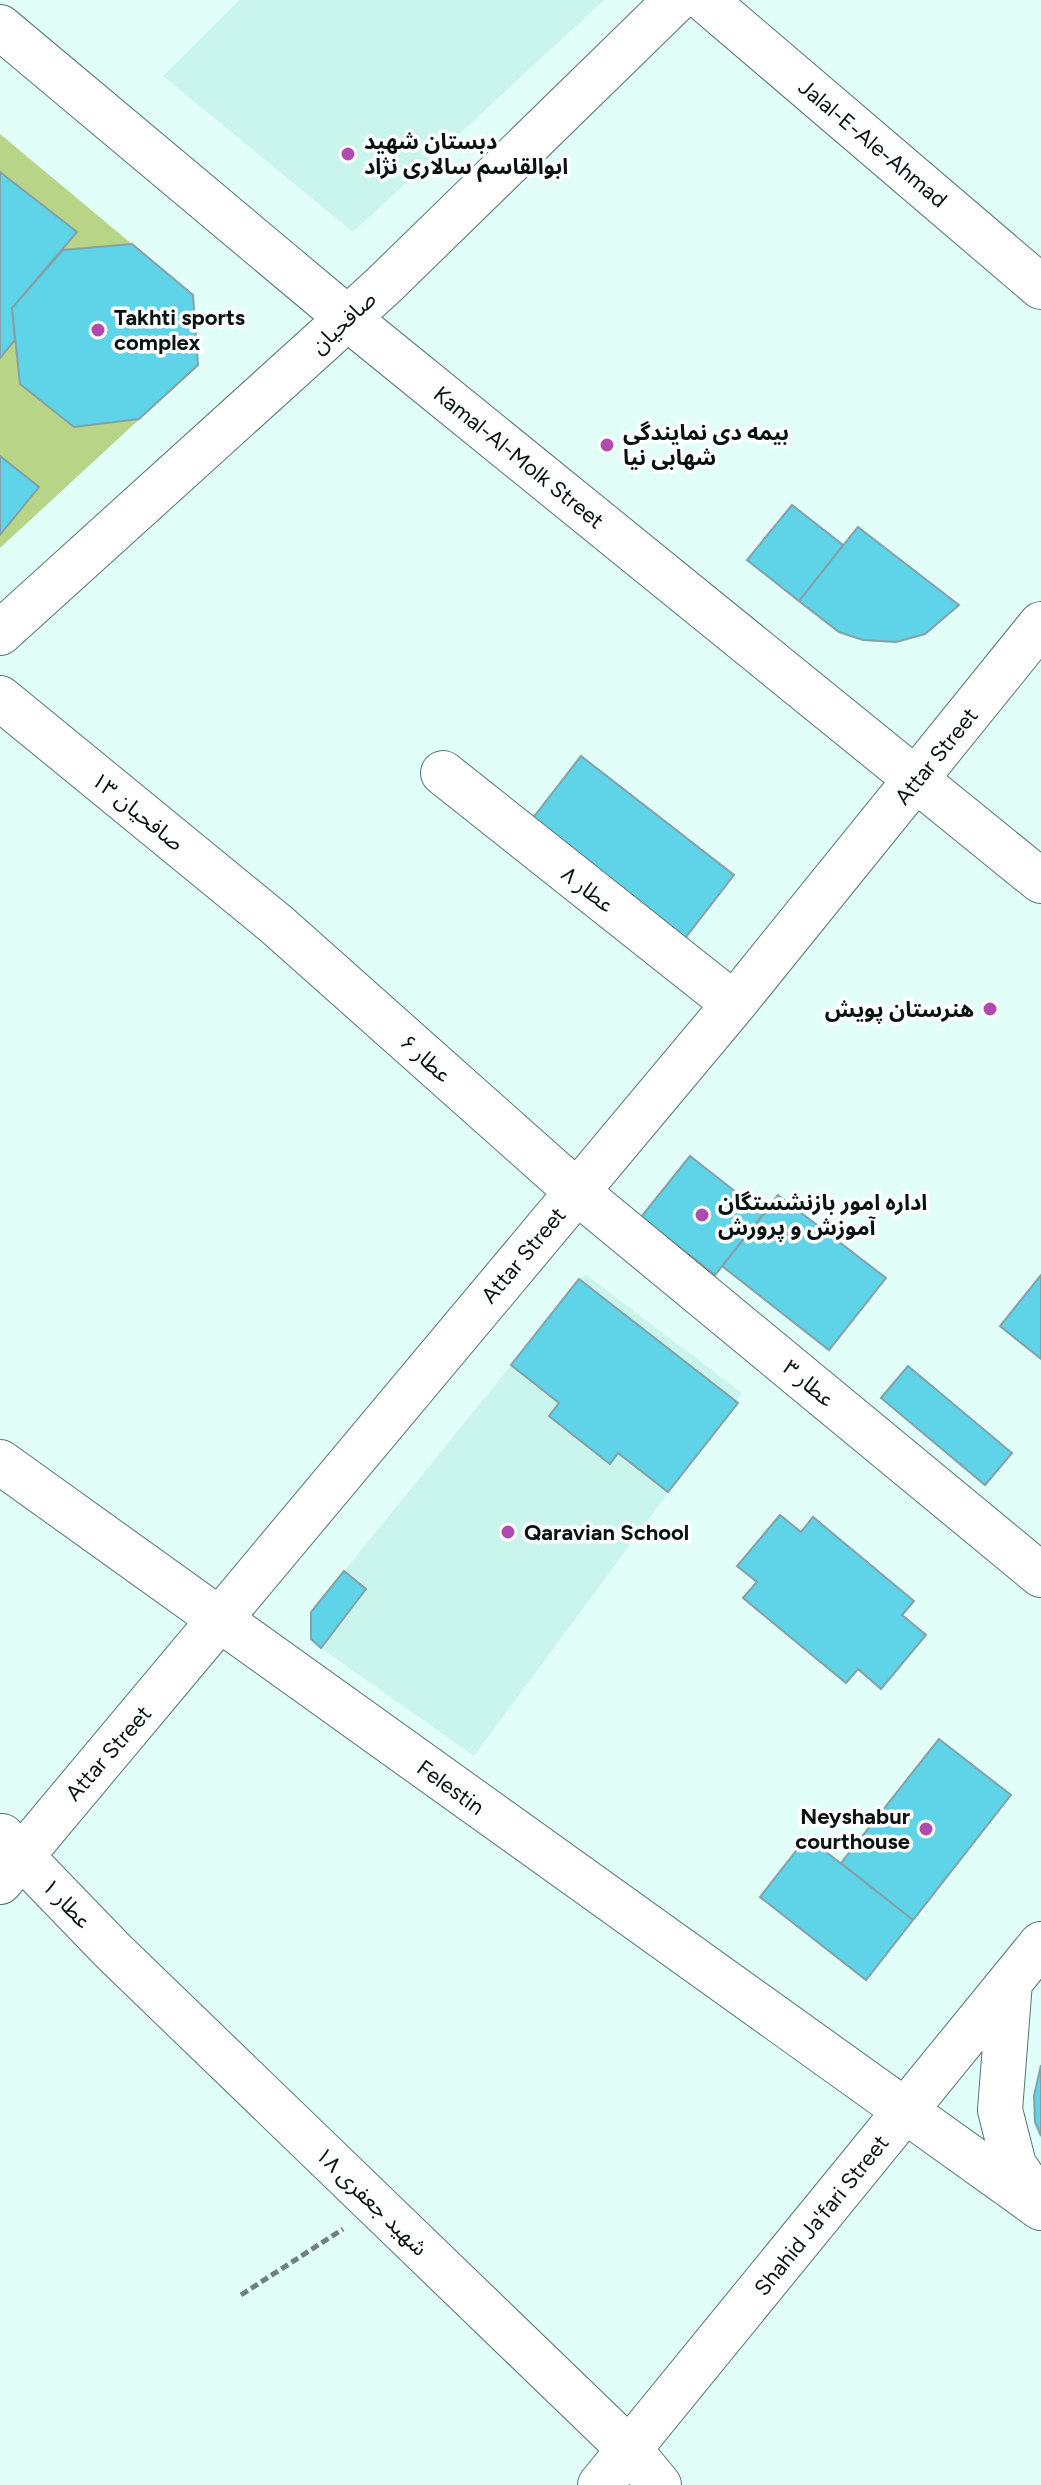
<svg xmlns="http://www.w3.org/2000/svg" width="1041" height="2485" font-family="Figtree,'Noto Sans Arabic',sans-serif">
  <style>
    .built { fill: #c9f5ec }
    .green { fill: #b8d486 }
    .building { fill: #5fd3e8; stroke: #82a2a8; stroke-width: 2 }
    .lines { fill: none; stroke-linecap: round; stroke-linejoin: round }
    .minor-casing { stroke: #567570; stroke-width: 46 }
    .major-casing { stroke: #567570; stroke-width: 46 }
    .path { stroke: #6e817d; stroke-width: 5; stroke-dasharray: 8 4; stroke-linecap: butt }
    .minor { stroke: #fff; stroke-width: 44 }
    .major { stroke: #fff; stroke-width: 44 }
    .poi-dot { fill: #af4aaf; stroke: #fff; stroke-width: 3 }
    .labels { text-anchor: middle; stroke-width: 7; stroke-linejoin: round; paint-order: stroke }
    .poi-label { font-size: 22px; font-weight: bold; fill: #081412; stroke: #fff; text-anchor: start }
    .street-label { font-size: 22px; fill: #081412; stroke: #fff }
  </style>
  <rect width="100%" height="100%" fill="#e2fef8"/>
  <!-- built -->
  <path class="built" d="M239 0H604L353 232 163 76Z
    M585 1274 742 1393 474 1756 321 1648 311 1639V1612Z"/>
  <!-- green -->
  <path class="green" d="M0 134 193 295 198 365 0 548Z"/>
  <!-- building -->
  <path class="building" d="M0 172 77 232 12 308 15 340 0 358Z
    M132 244 193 295 198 365 139 419 74 427 20 384 12 308 63 250Z
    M0 456 39 487 0 535Z
    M792 505 843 545 799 601 747 560Z
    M858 527 959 605 925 634 896 642 863 640 839 632 799 601Z
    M581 756 734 875 679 946 526 827Z
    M690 1156 764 1214 715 1275 641 1217Z
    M778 1195 886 1278 829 1350 722 1266Z
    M1041 1275V1359L1000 1326Z
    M579 1279 738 1403 668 1492 618 1453 610 1464 549 1416 559 1403 511 1365Z
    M908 1366 1012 1453 985 1485 881 1398Z
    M780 1515 801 1532 813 1517 914 1601 902 1615 926 1635 881 1689 858 1669 846 1683 743 1598 757 1582 737 1566Z
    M344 1571 366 1589 321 1648 311 1639V1612Z
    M939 1739 1011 1795 913 1920 841 1863Z
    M807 1837 913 1920 866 1980 760 1897Z
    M1041 2065V2136L1035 2122 1034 2096Z"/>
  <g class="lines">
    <defs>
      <path id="minor" d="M705 0 1041 287
        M0 633 383 286 676 0
        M0 698 276 924 576 1191 1041 1575
        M443 773 734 1004
        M2 1836 113 1951 631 2451 659 2485
        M0 1882 734 1004 1041 624"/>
      <path id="major" d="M0 27 346 317 1041 881
        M0 1462 1041 2208
        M1010 1982 1000 2110 1014 2165 1040 2203
        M600 2485 1041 1944"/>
    </defs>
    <!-- minor casing -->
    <use href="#minor" class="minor-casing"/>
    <!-- major casing -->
    <use href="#major" class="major-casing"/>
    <!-- path -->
    <path class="path" d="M241 2295 343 2229"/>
    <!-- minor -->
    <use href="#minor" class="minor"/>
    <!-- major -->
    <use href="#major" class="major"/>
  </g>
  <!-- markers -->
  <g class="poi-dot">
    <circle cx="348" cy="154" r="8"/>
    <circle cx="98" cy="330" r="8"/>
    <circle cx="607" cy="445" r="8"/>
    <circle cx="990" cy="1009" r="8"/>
    <circle cx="702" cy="1215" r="8"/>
    <circle cx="508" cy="1532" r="8"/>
    <circle cx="926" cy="1829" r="8"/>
  </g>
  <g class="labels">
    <!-- poi labels -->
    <g class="poi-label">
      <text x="364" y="149">دبستان شهید<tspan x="364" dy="25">ابوالقاسم سالاری نژاد</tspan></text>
      <text x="114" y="325">Takhti sports<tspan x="114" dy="25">complex</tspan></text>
      <text x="623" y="440">بیمه دی نمایندگی<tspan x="623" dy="25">شهابی نیا</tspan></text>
      <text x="974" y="1017" text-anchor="end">هنرستان پویش</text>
      <text x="718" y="1210">اداره امور بازنشستگان<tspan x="718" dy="25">آموزش و پرورش</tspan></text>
      <text x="524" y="1540">Qaravian School</text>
      <text x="910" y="1824" text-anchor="end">Neyshabur<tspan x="910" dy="25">courthouse</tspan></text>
    </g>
    <!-- street labels -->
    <g class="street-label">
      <text transform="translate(873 143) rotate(40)" y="8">Jalal-E-Ale-Ahmad</text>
      <text transform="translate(343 322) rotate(-43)" y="8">صافحیان</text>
      <text transform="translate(519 457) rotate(39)" y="8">Kamal-Al-Molk Street</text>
      <text transform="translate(936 756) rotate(-51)" y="8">Attar Street</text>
      <text transform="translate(138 811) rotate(39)" y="8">صافحیان ۱۳</text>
      <text transform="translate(588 889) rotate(38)" y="8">عطار ۸</text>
      <text transform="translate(426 1058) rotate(42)" y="8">عطار ۶</text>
      <text transform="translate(523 1255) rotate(-50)" y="8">Attar Street</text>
      <text transform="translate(809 1383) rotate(40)" y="8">عطار ۳</text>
      <text transform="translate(108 1753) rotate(-49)" y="8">Attar Street</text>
      <text transform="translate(451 1787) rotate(36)" y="8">Felestin</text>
      <text transform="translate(67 1903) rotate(46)" y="8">عطار ۱</text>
      <text transform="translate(372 2201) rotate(44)" y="8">شهید جعفری ۱۸</text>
      <text transform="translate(821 2215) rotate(-51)" y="8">Shahid Ja'fari Street</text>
    </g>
  </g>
</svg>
